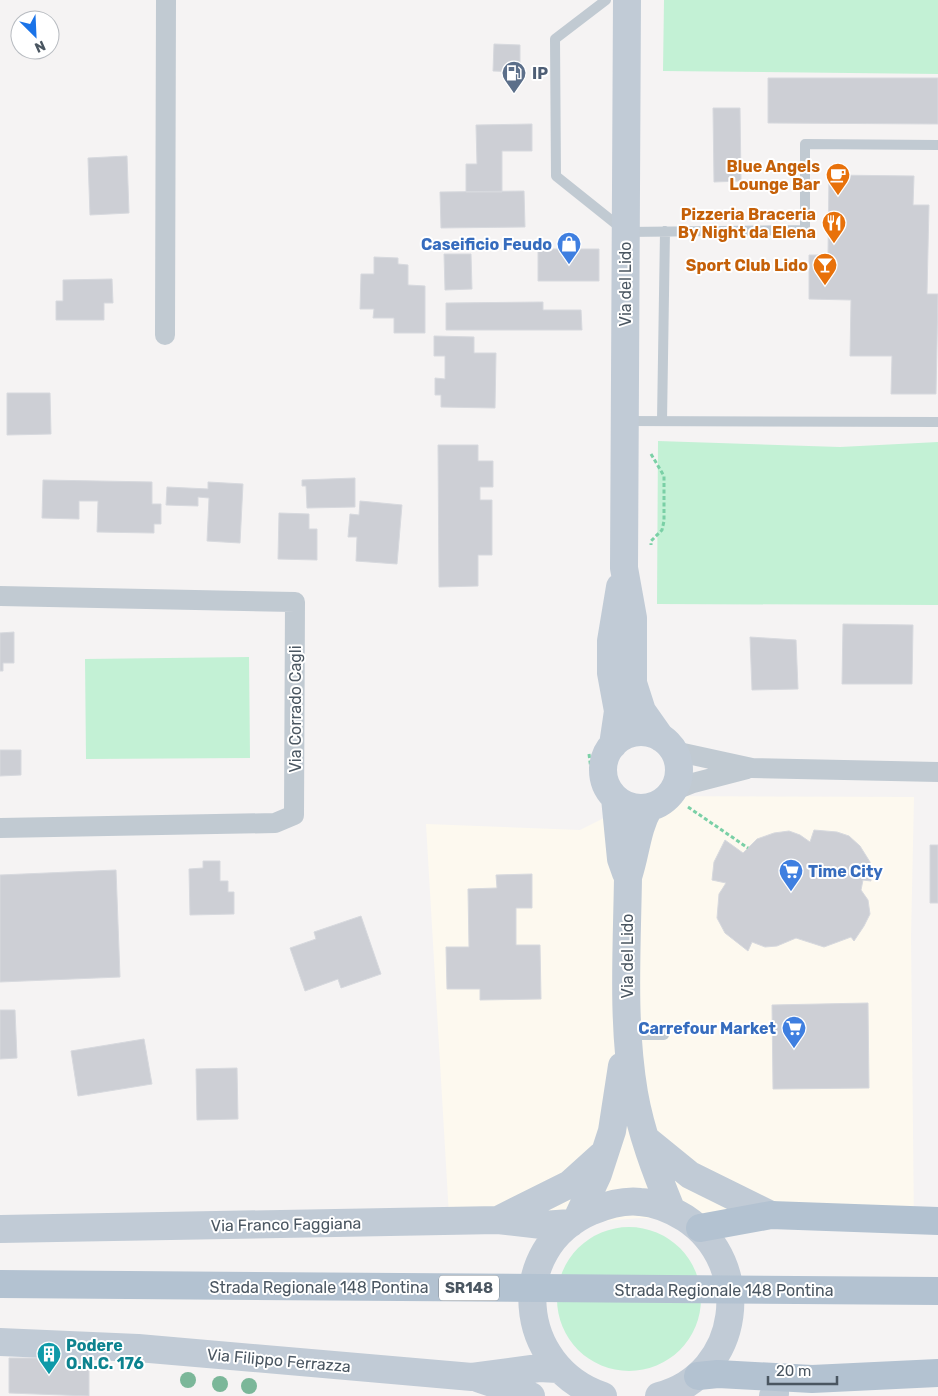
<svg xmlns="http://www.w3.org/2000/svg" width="938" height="1396" font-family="Rubik,sans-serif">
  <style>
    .commercial { fill: #fdf9ef }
    .green { fill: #c3f1d5 }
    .building { fill: #cdcfd5; stroke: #d7d9de }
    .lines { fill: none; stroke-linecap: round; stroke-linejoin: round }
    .path { stroke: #7ad0a6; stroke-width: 3; stroke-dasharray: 4 2.5; stroke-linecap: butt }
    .lane { stroke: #c1cad2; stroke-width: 10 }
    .street { stroke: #c1cad2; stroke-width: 20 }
    .secondary { stroke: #c1cbd6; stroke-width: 28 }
    .primary { stroke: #b3c2d1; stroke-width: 28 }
    .primary-bridge { stroke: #b3c2d1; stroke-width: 28 }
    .tree { fill: #7bb799 }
    .labels { text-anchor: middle; stroke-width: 4; stroke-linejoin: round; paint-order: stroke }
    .shield { fill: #fff; stroke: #808990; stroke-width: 1 }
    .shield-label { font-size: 15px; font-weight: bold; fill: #4a5661 }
    .service-label { font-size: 16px; font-weight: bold; fill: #4e5e75; stroke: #fff; text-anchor: start }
    .food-label { font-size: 16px; font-weight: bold; fill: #c56008; stroke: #fff; text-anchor: end }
    .shop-label { font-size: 16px; font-weight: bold; fill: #366cbe; stroke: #fff; text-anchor: end }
    .street-label { font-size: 16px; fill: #4a5661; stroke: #fff }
    .culture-label { font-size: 16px; font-weight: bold; fill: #0d838f; stroke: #fff; text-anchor: start }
  </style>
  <rect width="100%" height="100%" fill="#f5f3f3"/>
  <!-- commercial -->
  <path class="commercial" d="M648 796 914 797 911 937 914 1228 641 1218 450 1233 426 824 580 830Z"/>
  <!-- green -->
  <path class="green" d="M664 0H938V74L663 71Z
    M658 441 840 447 938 442V605L657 604Z
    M249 657 250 758 86 759 85 659Z
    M557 1299a72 72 0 1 1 144 0a72 72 0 1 1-144 0Z"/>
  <!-- building -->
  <path class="building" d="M494 44 520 45V72L493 71Z
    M768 78H938V124L768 123Z
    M713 108H740L741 181 714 182Z
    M532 124V151H502V192H466V164H477L476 125Z
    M127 156 129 213 90 215 88 158Z
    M829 175 914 176 913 205H929L927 294H938L936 394H891L892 356H850L851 300 809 299V255H828Z
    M524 191 525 227 441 228 440 192Z
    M538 249H599V281H538Z
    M444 254H471L472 289 445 290Z
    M374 257 398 258V264L408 265V285L425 286V333H394V318H373L374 309H360L361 274H374Z
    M112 279 113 303H104V320H56V301H63V280Z
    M543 302V310H581L582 330H446V303Z
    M434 336 474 337V353H496L495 408 441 407V395H435V378L445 379V356H434Z
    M7 393H50L51 434 7 435Z
    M438 445H478V461H493V487H480V500H492V555H478V586L439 587Z
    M355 478V507L307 508 306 486H302V480Z
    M43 480 152 482V504H161V524H154V533L97 532 98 501H79V519L42 518Z
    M208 482 243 484 240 543 207 541 209 498 198 497V506L166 505 167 487 208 489Z
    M360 501 402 505 397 564 356 561 357 537H348L350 514 359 515Z
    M279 513 309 514V529H317V560L278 559Z
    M843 624 913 625 912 684H842Z
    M14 632V663H3V671H0V633Z
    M750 637 796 640 798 689 752 690Z
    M0 750H21V775L0 776Z
    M814 830 837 832 849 836 860 846 870 862 871 881 863 880 861 890 868 900 870 914 864 926 854 941 851 937 824 947 796 938 777 946 765 947 752 942 748 951 725 933 717 918 719 894 726 883 712 880 714 862 725 840 743 853 757 839 774 833 789 831 800 835 810 842Z
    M930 845H938V903H930Z
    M203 861H220V881H228V892H234V914L190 915 189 869 203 868Z
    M116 870 120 977 0 982V875Z
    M532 874V908H516V945H540L541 999 480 1000V989H447L446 947H469L468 889 497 888 496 875Z
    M361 916 381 974 341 988 338 979 305 991 290 948 316 939 314 932Z
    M868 1003 869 1088 773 1089 772 1005Z
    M0 1010H15L17 1058 0 1059Z
    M144 1039 152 1084 78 1096 71 1051Z
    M237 1068 238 1119 197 1120 196 1069Z
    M9 1358H89V1396L9 1393Z"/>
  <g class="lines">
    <!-- path -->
    <path class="path" d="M651 454 664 476V521L662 530 651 541V545
      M589 754 593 785
      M688 807 748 848"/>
    <!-- lane -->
    <path class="lane" d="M606 0 555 39 556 176 626 232 805 230V144L938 145
      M626 421 938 422
      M662 421 665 231
      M628 1035H664"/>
    <!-- street -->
    <path class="street" d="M165 335 166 0
      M0 596 295 602 294 815 275 823 0 828
      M674 751 752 768 938 772
      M673 791 693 783 747 769"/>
    <!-- secondary -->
    <path class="secondary" d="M627 0 624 568 633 618V683L642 711 661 738
      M603 770a38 38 0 1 1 76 0a38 38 0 1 1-76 0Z
      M613 745 618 711 611 673V641L620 587
      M615 798 621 859 626 873
      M649 808C637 828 636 853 628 877 627 948 622 1022 634 1093 641 1133 656 1172 671 1209
      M647 1140 690 1175 771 1215
      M578 1217 598 1174 612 1131 622 1066
      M498 1220 570 1184 601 1156
      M0 1229 498 1220 542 1225 571 1223
      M0 1342 138 1348 472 1377 539 1368 558 1369
      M480 1379 531 1396
      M603 1396C516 1367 506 1248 592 1211 607 1205 623 1200 640 1202 656 1203 672 1210 685 1218 755 1264 742 1374 659 1396
      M773 1396 775 1393"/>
    <!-- primary -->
    <path class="primary" d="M700 1228 771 1215 938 1221
      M698 1376 718 1374 812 1379 938 1373"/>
    <!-- primary-bridge -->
    <path class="primary-bridge" d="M0 1284 938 1291"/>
  </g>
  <!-- trees -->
  <g class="tree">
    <circle cx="188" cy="1380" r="8"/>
    <circle cx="220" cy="1384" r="8"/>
    <circle cx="249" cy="1386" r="8"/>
  </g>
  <!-- icons -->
  <defs>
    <symbol id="fuel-pin" viewBox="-11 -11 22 30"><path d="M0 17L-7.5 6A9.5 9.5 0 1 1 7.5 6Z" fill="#5c6f8a" stroke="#fff"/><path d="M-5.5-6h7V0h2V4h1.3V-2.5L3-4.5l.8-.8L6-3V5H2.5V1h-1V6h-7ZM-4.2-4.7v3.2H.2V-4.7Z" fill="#fff"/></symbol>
    <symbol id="cafe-pin" viewBox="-11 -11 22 30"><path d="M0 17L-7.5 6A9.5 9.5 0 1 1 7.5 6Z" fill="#e8710a" stroke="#fff"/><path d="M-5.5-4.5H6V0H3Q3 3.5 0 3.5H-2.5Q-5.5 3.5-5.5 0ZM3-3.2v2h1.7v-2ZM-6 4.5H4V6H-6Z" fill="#fff"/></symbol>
    <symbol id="restaurant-pin" viewBox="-11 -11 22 30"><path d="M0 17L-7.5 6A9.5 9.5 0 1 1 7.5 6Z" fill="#e8710a" stroke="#fff"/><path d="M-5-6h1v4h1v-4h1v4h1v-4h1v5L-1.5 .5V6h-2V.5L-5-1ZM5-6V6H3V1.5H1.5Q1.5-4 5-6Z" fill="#fff"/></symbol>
    <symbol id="shop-pin" viewBox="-11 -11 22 30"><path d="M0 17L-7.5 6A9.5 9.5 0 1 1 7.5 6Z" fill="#3f7fe0" stroke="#fff"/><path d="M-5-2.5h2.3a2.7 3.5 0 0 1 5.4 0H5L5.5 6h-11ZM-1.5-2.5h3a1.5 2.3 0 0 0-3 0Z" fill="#fff"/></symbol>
    <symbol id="bar-pin" viewBox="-11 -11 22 30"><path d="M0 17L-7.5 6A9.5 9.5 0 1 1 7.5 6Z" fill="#e8710a" stroke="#fff"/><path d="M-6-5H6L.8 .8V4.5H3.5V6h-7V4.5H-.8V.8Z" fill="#fff"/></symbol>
    <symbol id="supermarket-pin" viewBox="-11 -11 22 30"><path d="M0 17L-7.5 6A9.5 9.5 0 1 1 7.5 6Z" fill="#3f7fe0" stroke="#fff"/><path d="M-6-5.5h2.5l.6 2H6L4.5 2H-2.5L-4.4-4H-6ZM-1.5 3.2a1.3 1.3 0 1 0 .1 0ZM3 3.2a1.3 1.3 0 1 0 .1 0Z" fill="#fff"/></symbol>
    <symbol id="building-pin" viewBox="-11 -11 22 30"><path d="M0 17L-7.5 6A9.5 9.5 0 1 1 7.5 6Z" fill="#0f9aa8" stroke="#fff"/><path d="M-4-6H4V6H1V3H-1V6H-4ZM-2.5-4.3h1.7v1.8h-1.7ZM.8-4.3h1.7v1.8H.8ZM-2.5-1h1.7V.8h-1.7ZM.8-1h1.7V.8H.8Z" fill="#fff"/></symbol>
  </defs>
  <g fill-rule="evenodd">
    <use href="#fuel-pin" x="500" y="59" width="28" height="38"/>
    <use href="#cafe-pin" x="824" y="161" width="28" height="38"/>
    <use href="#restaurant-pin" x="820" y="209" width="28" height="38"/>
    <use href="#shop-pin" x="555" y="230" width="28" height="38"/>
    <use href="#bar-pin" x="811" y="251" width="28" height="38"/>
    <use href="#supermarket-pin" x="777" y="857" width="28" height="38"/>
    <use href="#supermarket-pin" x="780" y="1014" width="28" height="38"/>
    <use href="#building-pin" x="35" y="1340" width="28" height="38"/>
  </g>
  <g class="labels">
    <!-- shield labels -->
    <rect class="shield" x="439" y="1275.5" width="60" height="25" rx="4"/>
    <g class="shield-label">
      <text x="469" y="1293">SR148</text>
    </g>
    <!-- service labels -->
    <g class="service-label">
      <text x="532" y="79">IP</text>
    </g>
    <!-- food labels -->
    <g class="food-label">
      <text x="820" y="172">Blue Angels<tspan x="820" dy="18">Lounge Bar</tspan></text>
      <text x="816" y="220">Pizzeria Braceria<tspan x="816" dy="18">By Night da Elena</tspan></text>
      <text x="808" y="271">Sport Club Lido</text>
    </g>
    <!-- shop labels -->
    <g class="shop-label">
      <text x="552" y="250">Caseificio Feudo</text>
      <text x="808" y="877" text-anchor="start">Time City</text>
      <text x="776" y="1034">Carrefour Market</text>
    </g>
    <!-- street labels -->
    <g class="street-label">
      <text transform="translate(625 284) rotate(-90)" y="6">Via del Lido</text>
      <text transform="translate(295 709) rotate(-90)" y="6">Via Corrado Cagli</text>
      <text transform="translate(627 956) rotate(-90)" y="6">Via del Lido</text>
      <text transform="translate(286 1224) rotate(-1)" y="6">Via Franco Faggiana</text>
      <text x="319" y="1293">Strada Regionale 148 Pontina</text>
      <text x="724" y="1296">Strada Regionale 148 Pontina</text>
      <text transform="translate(279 1360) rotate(5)" y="6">Via Filippo Ferrazza</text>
    </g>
    <!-- culture labels -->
    <g class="culture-label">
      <text x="66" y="1351">Podere<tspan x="66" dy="18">O.N.C. 176</tspan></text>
    </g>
  </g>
  <!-- north arrow -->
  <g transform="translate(35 35) rotate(156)"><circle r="24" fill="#ffffff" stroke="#b7bbc0"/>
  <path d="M0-4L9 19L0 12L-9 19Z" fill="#1a73e8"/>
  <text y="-8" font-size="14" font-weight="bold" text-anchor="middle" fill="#4a5661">N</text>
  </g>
  <!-- scale -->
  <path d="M768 1376v8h69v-8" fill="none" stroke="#4a5661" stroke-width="2.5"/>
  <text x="776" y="1376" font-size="15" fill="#4a5661" stroke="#ffffff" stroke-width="4" paint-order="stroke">20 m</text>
</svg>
